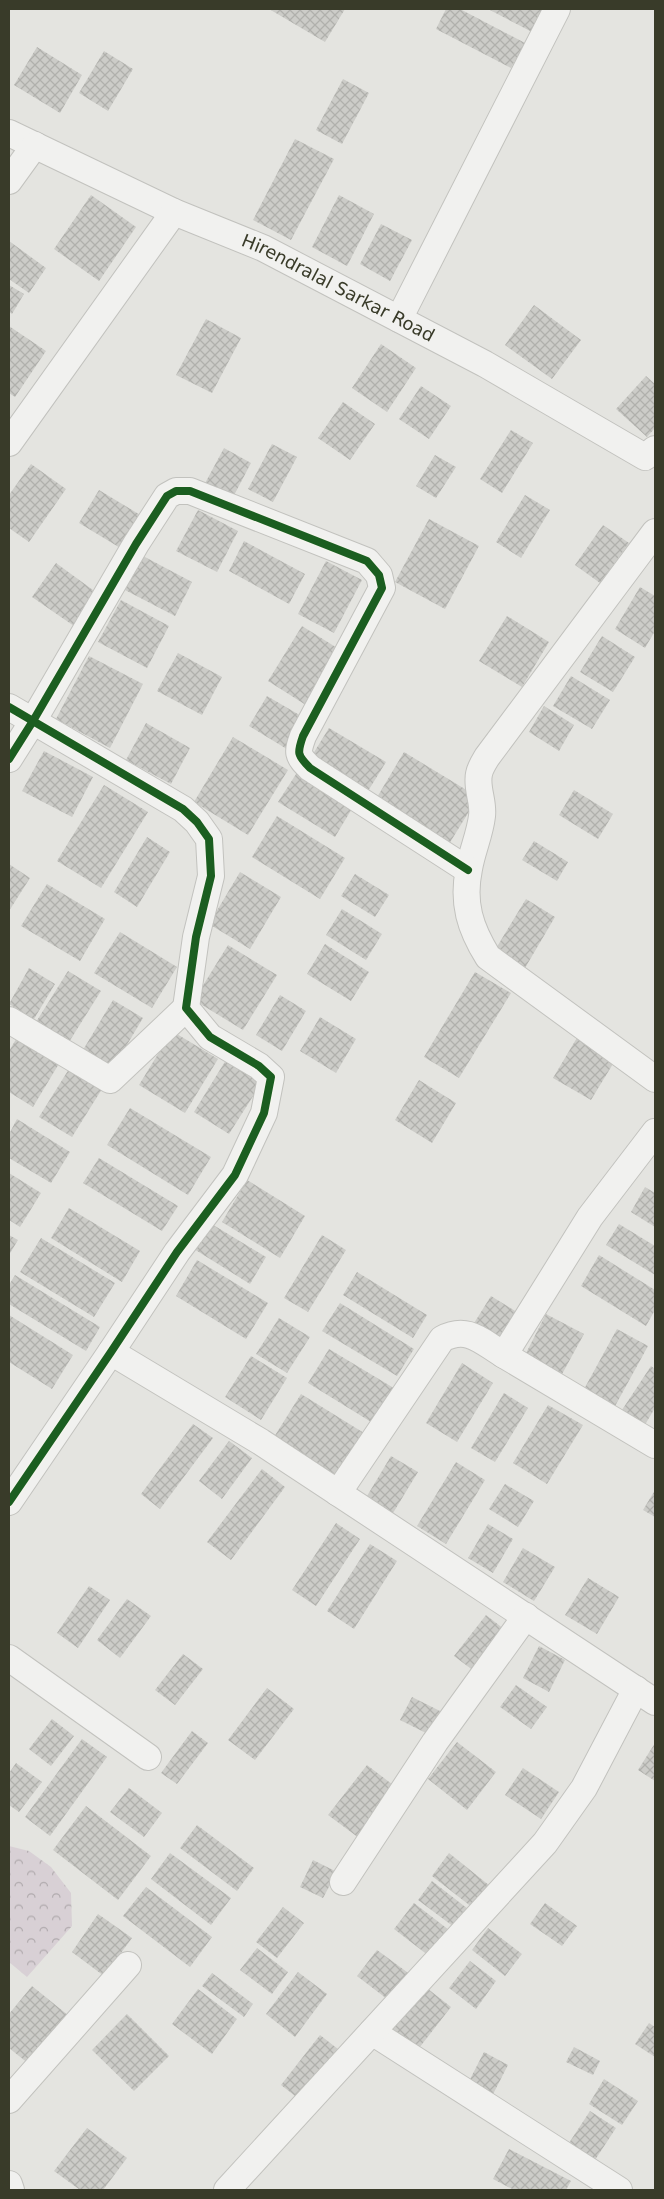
<svg xmlns="http://www.w3.org/2000/svg" width="664" height="2199" font-family="'DejaVu Sans',sans-serif">
  <style>
    .park { fill: url(#park-crowns) }
    .building { fill: url(#building-cross-hatch) }
    .lines { fill: none; stroke-linecap: round; stroke-linejoin: round }
    .street-casing { stroke: #c2c2be; stroke-width: 28 }
    .street { stroke: #f1f1ef; stroke-width: 26 }
    .cycleway-casing { stroke: #f4f4ed; stroke-width: 11 }
    .cycleway { stroke: #1b5e20; stroke-width: 8 }
    .labels { text-anchor: middle; stroke-width: 4; stroke-linejoin: round; paint-order: stroke }
    .street-label { font-size: 18px; fill: #393b29; stroke: #f4f4ed }
  </style>
  <defs>
    <pattern id="park-crowns" width="20" height="18" patternUnits="userSpaceOnUse" patternTransform="scale(1.25)"><rect width="20" height="18" fill="#d8d0d5"/><path d="M2 6a3 3 0 1 1 6 0M12 15a3 3 0 1 1 6 0" fill="none" stroke="#b0aaad"/></pattern>
    <pattern id="building-cross-hatch" width="8" height="8" patternUnits="userSpaceOnUse" patternTransform="scale(1.25)"><rect width="8" height="8" fill="#ccccc8"/><path d="M0 0l8 8M0 8l8-8" fill="none" stroke="#b0b0ac"/></pattern>
  </defs>
  <rect width="100%" height="100%" fill="#e4e4e0"/>
  <!-- park -->
  <path class="park" d="M9 1846 29 1851 51 1867 71 1893 72 1926 27 1977 9 1962Z"/>
  <!-- building -->
  <path class="building" d="M269 9H345L325 42Z
    M446 9H460L525 43 511 68 436 29Z
    M488 9H547L534 33Z
    M37 47 82 75 60 113 14 85Z
    M104 51 133 69 108 111 79 93Z
    M343 79 369 93 342 144 316 130Z
    M295 139 334 159 291 240 253 220Z
    M91 195 136 227 99 281 54 249Z
    M339 195 374 214 347 266 312 247Z
    M381 224 412 240 390 281 360 264Z
    M9 241 46 268 29 293 9 279Z
    M9 285 24 294 12 314 9 312Z
    M534 305 581 340 552 379 505 345Z
    M206 319 241 338 212 393 176 375Z
    M9 326 46 351 15 397 9 393Z
    M381 344 416 368 387 412 352 388Z
    M646 376 655 384V428L647 437 616 409Z
    M421 386 451 406 429 439 399 419Z
    M343 402 375 424 350 460 318 438Z
    M511 430 533 443 502 493 480 479Z
    M272 444 297 457 273 502 248 489Z
    M224 448 251 463 231 501 203 487Z
    M435 455 456 467 436 498 416 486Z
    M31 464 66 489 29 542 9 528V495Z
    M99 490 142 516 122 549 79 523Z
    M525 495 550 510 521 558 496 542Z
    M198 510 238 531 217 572 176 551Z
    M429 519 479 546 445 609 395 582Z
    M603 525 629 543 600 583 575 565Z
    M244 541 305 574 289 604 229 571Z
    M143 556 192 582 175 616 125 590Z
    M326 561 362 580 334 633 298 614Z
    M56 563 97 593 74 626 32 597Z
    M640 587 655 596V631L645 648 615 629Z
    M121 600 169 626 147 668 98 642Z
    M507 616 549 642 522 687 479 661Z
    M302 626 342 651 309 707 268 681Z
    M602 636 635 657 613 692 580 672Z
    M178 653 222 677 202 715 157 691Z
    M89 656 143 684 110 748 56 719Z
    M571 676 610 700 592 729 553 706Z
    M267 696 308 720 290 751 249 726Z
    M544 706 574 725 559 751 529 732Z
    M146 723 190 748 171 784 126 760Z
    M329 728 386 762 365 796 308 762Z
    M233 737 288 770 248 835 194 802Z
    M44 751 93 777 72 817 22 791Z
    M404 752 478 797 449 844 376 799Z
    M300 768 356 802 335 837 278 802Z
    M104 785 148 812 101 888 57 861Z
    M574 790 613 814 598 839 559 815Z
    M277 816 345 858 320 899 252 857Z
    M147 837 170 852 137 907 114 892Z
    M534 841 568 862 557 881 522 860Z
    M9 864 30 878 9 911Z
    M240 872 281 897 250 949 209 924Z
    M355 874 389 895 375 917 341 896Z
    M47 884 105 919 80 961 21 926Z
    M526 899 555 917 525 968 495 950Z
    M342 909 382 934 366 960 326 935Z
    M120 932 177 967 152 1008 94 973Z
    M325 944 369 972 351 1001 307 974Z
    M228 945 277 975 243 1030 194 1000Z
    M29 968 55 984 34 1019 9 1004Z
    M68 971 101 991 69 1042 36 1022Z
    M475 972 511 993 459 1078 424 1057Z
    M280 995 306 1011 282 1051 256 1035Z
    M113 1000 143 1018 113 1068 83 1050Z
    M320 1017 356 1039 336 1073 300 1051Z
    M172 1031 218 1059 185 1113 139 1085Z
    M581 1031 619 1054 591 1100 553 1078Z
    M18 1036 60 1062 33 1107 9 1092V1051Z
    M226 1060 262 1082 229 1134 194 1112Z
    M69 1069 102 1089 72 1137 39 1117Z
    M419 1080 456 1103 432 1143 395 1120Z
    M130 1108 211 1157 188 1195 107 1145Z
    M17 1119 70 1152 51 1183 9 1158V1134Z
    M99 1158 178 1206 162 1231 83 1183Z
    M9 1173 41 1193 20 1227 9 1220Z
    M247 1180 305 1216 280 1258 222 1222Z
    M645 1187 655 1193V1227L631 1212Z
    M69 1208 140 1251 122 1282 51 1238Z
    M210 1223 266 1257 250 1284 194 1249Z
    M619 1224 655 1246V1275L606 1245Z
    M9 1235 18 1240 9 1255Z
    M322 1235 346 1250 308 1312 284 1298Z
    M41 1238 115 1283 94 1317 20 1272Z
    M599 1255 655 1290V1310L646 1326 581 1286Z
    M197 1260 268 1303 246 1339 176 1296Z
    M357 1272 427 1315 413 1338 343 1295Z
    M15 1275 100 1327 86 1351 9 1304V1285Z
    M491 1296 520 1314 500 1346 471 1328Z
    M340 1303 414 1349 397 1376 322 1331Z
    M546 1314 584 1334 561 1376 524 1357Z
    M9 1315 73 1355 52 1389 9 1362Z
    M279 1318 310 1337 287 1373 256 1354Z
    M617 1329 648 1346 614 1408 583 1391Z
    M329 1349 397 1390 376 1425 308 1383Z
    M251 1356 287 1378 261 1420 225 1397Z
    M462 1363 493 1383 457 1442 426 1423Z
    M651 1366 655 1369V1408L643 1428 620 1413Z
    M504 1393 528 1408 495 1462 471 1448Z
    M301 1394 364 1433 337 1476 274 1437Z
    M548 1405 583 1425 547 1484 513 1463Z
    M193 1424 213 1438 160 1509 141 1494Z
    M229 1441 252 1458 222 1499 199 1481Z
    M391 1456 418 1472 393 1513 367 1496Z
    M456 1462 485 1480 446 1544 417 1526Z
    M262 1469 285 1487 231 1560 207 1542Z
    M505 1484 534 1501 518 1527 489 1509Z
    M655 1490V1517L643 1510Z
    M336 1523 360 1539 316 1606 292 1590Z
    M488 1524 513 1539 493 1573 468 1558Z
    M370 1544 397 1561 354 1629 327 1611Z
    M523 1548 555 1567 534 1601 503 1582Z
    M588 1578 619 1597 597 1634 565 1615Z
    M89 1586 110 1600 78 1648 57 1633Z
    M127 1599 151 1616 120 1658 97 1640Z
    M486 1615 509 1633 478 1674 454 1656Z
    M539 1646 565 1660 549 1692 523 1678Z
    M183 1654 203 1669 175 1705 155 1690Z
    M516 1685 547 1707 531 1729 500 1707Z
    M267 1688 294 1709 255 1760 228 1740Z
    M412 1697 440 1711 428 1734 400 1720Z
    M52 1719 74 1736 51 1766 29 1749Z
    M192 1731 208 1743 177 1784 161 1773Z
    M82 1739 107 1757 50 1836 25 1817Z
    M457 1742 496 1772 467 1810 428 1779Z
    M655 1743V1781L638 1770Z
    M16 1763 42 1782 19 1812 9 1805V1773Z
    M367 1765 397 1788 359 1838 328 1815Z
    M523 1768 559 1792 541 1819 505 1795Z
    M129 1788 162 1813 144 1837 110 1812Z
    M86 1806 151 1856 118 1900 53 1850Z
    M197 1825 254 1868 237 1891 180 1848Z
    M170 1853 231 1898 211 1925 151 1879Z
    M449 1853 490 1886 473 1908 432 1876Z
    M313 1860 337 1872 323 1898 300 1887Z
    M432 1881 468 1909 454 1927 418 1900Z
    M146 1887 212 1937 190 1967 123 1916Z
    M414 1903 449 1930 429 1956 394 1929Z
    M545 1903 577 1926 562 1946 530 1924Z
    M283 1907 304 1923 277 1958 256 1942Z
    M98 1914 132 1938 104 1976 72 1952Z
    M488 1928 522 1954 505 1976 472 1950Z
    M257 1948 288 1972 272 1994 240 1970Z
    M377 1950 411 1975 391 2002 357 1976Z
    M470 1961 496 1981 476 2009 449 1988Z
    M298 1972 327 1994 295 2037 266 2014Z
    M212 1973 253 2004 244 2017 202 1986Z
    M423 1985 451 2007 416 2052 385 2032Z
    M32 1986 69 2016 29 2064 9 2048V2014Z
    M198 1989 237 2019 212 2054 172 2024Z
    M127 2014 169 2056 134 2091 92 2050Z
    M649 2023 655 2027V2057L635 2044Z
    M320 2035 343 2053 304 2103 281 2085Z
    M574 2047 600 2061 593 2075 566 2062Z
    M484 2052 508 2065 490 2100 466 2087Z
    M604 2079 638 2101 622 2125 589 2104Z
    M590 2111 616 2128 593 2163 567 2146Z
    M87 2128 127 2158 103 2190H80L54 2171Z
    M509 2149 571 2181 566 2190H514L493 2179Z"/>
  <g class="lines">
    <defs>
      <g id="street">
        <path id="s1" d="M9 133 174 212 263 248 485 364 645 457 655 449"/>
        <path d="M9 181 35 145"/>
        <path d="M399 319 557 9"/>
        <path d="M9 443 174 212"/>
        <path d="M655 532 487 757C484 762 480 768 479 774 476 788 484 802 482 816 480 834 472 851 469 869 462 903 470 928 488 957L655 1079"/>
        <path d="M9 707 183 809 197 822 209 839 211 876 196 937 186 1008 210 1037 259 1066 271 1077 264 1113 235 1175 177 1252 111 1352 9 1502"/>
        <path d="M9 759 33 721 136 544 167 496 176 491H190L367 561 379 575 382 588 303 736C297 753 297 755 310 768L468 870"/>
        <path d="M9 1020 110 1080 186 1008"/>
        <path d="M111 1352 261 1442 655 1702"/>
        <path d="M504 1355 655 1445"/>
        <path d="M338 1493 442 1339C468 1325 482 1342 504 1355L590 1217 655 1132"/>
        <path d="M9 1658 148 1757"/>
        <path d="M343 1882 435 1742 526 1616"/>
        <path d="M372 2032 619 2190"/>
        <path d="M9 2100 128 1965"/>
        <path d="M9 2184 11 2190"/>
        <path d="M227 2190 545 1843 584 1788 636 1689"/>
      </g>
    </defs>
    <!-- street casing -->
    <use href="#street" class="street-casing"/>
    <!-- street -->
    <use href="#street" class="street"/>
    <defs>
      <path id="cycleway" d="M9 707 183 809 197 822 209 839 211 876 196 937 186 1008 210 1037 259 1066 271 1077 264 1113 235 1175 177 1252 111 1352 9 1502
        M9 759 33 721 136 544 167 496 176 491H190L367 561 379 575 382 588 303 736C297 753 297 755 310 768L468 870"/>
    </defs>
    <!-- cycleway casing -->
    <use href="#cycleway" class="cycleway-casing"/>
    <!-- cycleway -->
    <use href="#cycleway" class="cycleway"/>
  </g>
  <g class="labels">
    <!-- street labels -->
    <g class="street-label">
      <text dy="6" stroke="none"><textPath href="#s1" startOffset="364">Hirendralal Sarkar Road</textPath></text>
    </g>
  </g>
  <!-- border -->
  <rect width="664" height="2199" fill="none" stroke="#393b29" stroke-width="20"/>
</svg>
